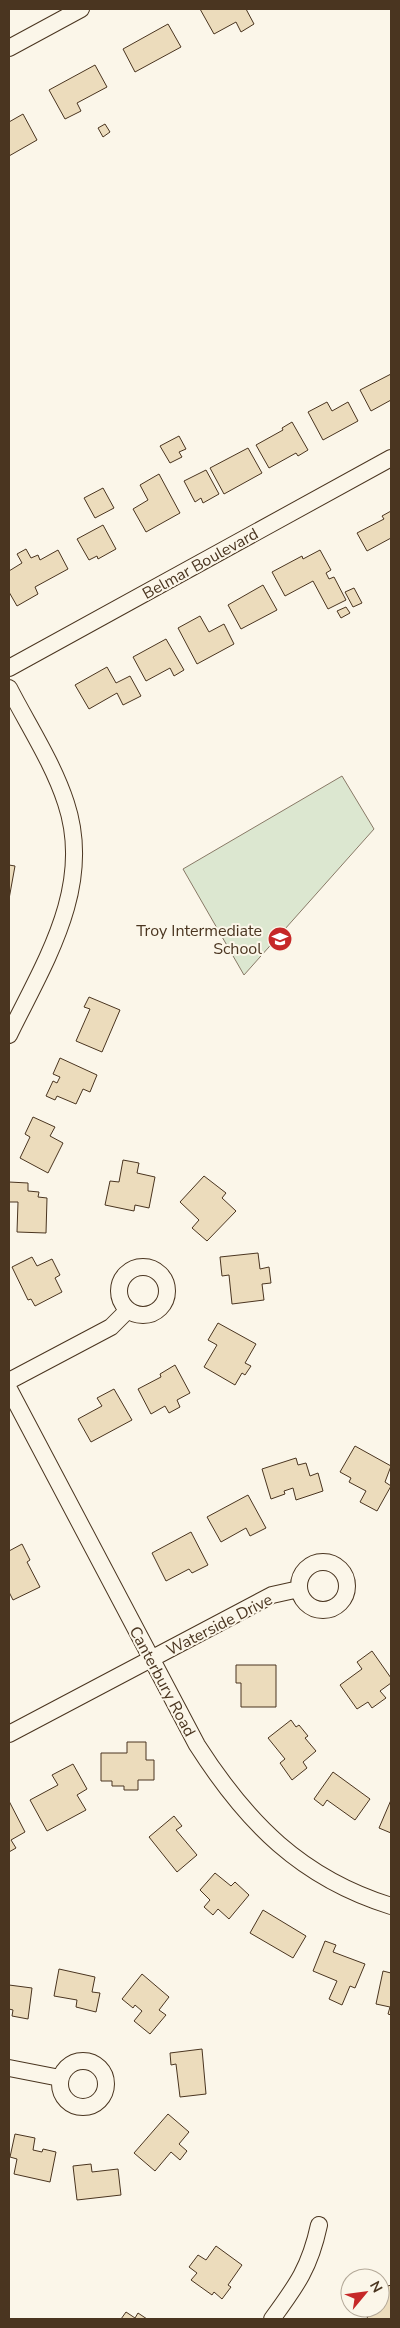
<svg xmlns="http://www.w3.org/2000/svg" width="400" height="2328" font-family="'Nunito Sans',sans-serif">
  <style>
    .green { fill: #dce7d0; stroke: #887966 }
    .building { fill: #ecdcbc; stroke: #4a3520 }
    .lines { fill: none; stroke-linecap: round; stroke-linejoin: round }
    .street-casing { stroke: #4a3520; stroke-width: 18 }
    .street { stroke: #fbf6e9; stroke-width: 16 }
    .labels { text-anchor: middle; stroke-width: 4; stroke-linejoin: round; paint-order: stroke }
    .street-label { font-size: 16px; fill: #4a3520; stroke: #fbf6e9 }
    .poi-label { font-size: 16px; fill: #4a3520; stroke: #fbf6e9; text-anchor: end }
  </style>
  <rect width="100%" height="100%" fill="#fbf6e9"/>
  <!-- green -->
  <path class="green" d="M342 776 374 829 244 975 183 869Z"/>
  <!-- building -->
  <path class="building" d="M200 9H246L254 24 241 32 236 22 214 34Z
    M168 24 181 47 135 72 123 49Z
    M95 65 107 87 77 103 81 111 65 119 49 90Z
    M23 114 37 140 9 156V122Z
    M105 124 110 132 103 137 98 128Z
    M391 374V400L371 411 360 390Z
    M327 402 332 411 348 402 358 421 323 440 308 412Z
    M292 422 308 450 298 456 296 453 269 468 256 445 283 430 282 428Z
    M179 436 186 449 179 452 182 457 170 463 160 446Z
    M248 448 262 473 224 494 210 468Z
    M206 470 219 494 203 503 201 498 195 502 184 481Z
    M159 474 180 513 146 532 133 509 148 500 140 485Z
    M103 488 114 508 95 518 84 498Z
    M391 511V538L367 551 357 533 384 519 382 516Z
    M103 525 116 549 98 559 97 556 89 560 77 539Z
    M26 549 31 558 38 555 40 560 58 550 68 569 35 587 38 594 17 606 9 592V571L22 563 17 554Z
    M320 550 331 570 326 573 329 579 334 577 346 600 328 609 313 581 285 596 272 572 302 556 303 559Z
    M263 585 277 610 241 629 228 605Z
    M354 588 362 603 353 607 345 592Z
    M346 607 350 613 341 618 337 611Z
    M200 616 209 632 224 624 234 644 197 664 178 628Z
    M166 639 184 670 174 676 170 668 146 681 133 657Z
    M107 667 116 683 130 676 141 696 123 705 117 693 89 709 75 685Z
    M9 865 15 866 9 899Z
    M89 997 120 1010 102 1052 76 1041 90 1009 84 1007Z
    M60 1058 97 1075 90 1092 83 1089 76 1104 57 1096 55 1100 46 1096 53 1081 57 1083 60 1077 53 1074Z
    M33 1117 55 1127 50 1136 63 1143 48 1173 20 1158 30 1137 25 1134Z
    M123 1160 139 1163 137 1173 155 1177 149 1208 135 1205 134 1211 105 1205 110 1181 119 1182Z
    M204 1176 226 1193 222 1198 236 1211 207 1241 192 1228 199 1220 180 1202Z
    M9 1182 28 1183V1191L39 1192 38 1197 47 1198 46 1233 17 1232 18 1202H9Z
    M258 1253 260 1269 269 1267 271 1283 262 1284 264 1300 232 1304 229 1275 222 1276 220 1257Z
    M32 1257 37 1266 52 1259 60 1275 55 1278 62 1292 35 1306 31 1299 28 1300 12 1267Z
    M218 1323 256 1344 245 1363 251 1366 245 1375 242 1373 235 1385 204 1367 217 1345 208 1340Z
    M175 1365 190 1393 177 1400 180 1407 169 1413 165 1406 151 1414 138 1389 161 1377 160 1374Z
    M114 1389 132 1420 91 1442 78 1419 102 1406 97 1398Z
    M355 1446 391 1466 385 1482 391 1486 377 1511 360 1502 366 1491 349 1482 351 1478 340 1472Z
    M296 1458 298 1465 306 1463 310 1476 318 1473 323 1491 296 1500 293 1488 284 1491 285 1494 271 1499 262 1469Z
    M248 1495 266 1528 250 1536 246 1528 221 1542 207 1517Z
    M191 1532 208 1565 192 1573 189 1569 166 1581 152 1553Z
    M22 1544 30 1560 27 1562 40 1587 13 1600 9 1592V1551Z
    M372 1651 391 1678V1683L380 1691 386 1698 372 1708 368 1702 357 1709 340 1685 362 1669 357 1662Z
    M236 1665H276V1707H241V1683H236Z
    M291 1720 296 1727 299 1725 308 1736 305 1738 316 1751 303 1762 307 1768 292 1780 280 1763 285 1759 268 1738Z
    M127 1742H146V1760H154V1780H138V1790H124V1786H112V1781H101V1753H127Z
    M73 1764 87 1789 77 1795 86 1810 47 1831 30 1800 58 1785 52 1775Z
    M333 1772 370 1799 355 1820 327 1800 323 1806 314 1799Z
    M391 1800V1833L379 1828Z
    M9 1801 25 1832 11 1840 16 1848 9 1852Z
    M174 1816 182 1826 176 1830 197 1855 177 1872 149 1837Z
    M215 1873 231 1886 235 1882 249 1895 229 1919 218 1909 213 1915 204 1907 210 1900 200 1890Z
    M263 1910 306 1936 293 1958 250 1933Z
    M325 1941 336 1945 333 1952 365 1964 355 1988 350 1986 342 2005 329 1999 337 1981 313 1971Z
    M59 1969 95 1977 92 1992 100 1993 96 2012 76 2007 77 2000 54 1996Z
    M383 1971 391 1973V2015L388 2014 390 2007 376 2004Z
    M142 1974 169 1997 159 2010 166 2015 150 2034 134 2021 142 2011 135 2005 133 2008 122 1999Z
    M9 1985 32 1988 28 2019 12 2016 13 2010 9 2009Z
    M202 2049 206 2094 180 2097 176 2064 171 2065 170 2053Z
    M168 2114 189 2132 179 2144 187 2151 180 2160 171 2152 155 2171 134 2153Z
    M15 2134 35 2138 33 2150 42 2152 43 2149 56 2152 50 2182 14 2174 17 2159 10 2157Z
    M91 2164 92 2172 118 2169 121 2195 77 2200 73 2166Z
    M216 2246 242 2265 228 2285 231 2287 222 2299 214 2292 212 2295 191 2280 197 2273 189 2267 198 2255 206 2260Z
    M389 2285 391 2287V2319H369L367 2318 373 2308H380V2298Z
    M126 2312 135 2318 138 2313 147 2319H121Z"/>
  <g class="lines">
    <defs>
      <path id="street" d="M9 48 81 9
        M9 668 391 458
        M9 688C28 725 53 763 66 803 94 887 44 963 9 1035
        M119 1291a24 24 0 1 1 48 0a24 24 0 1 1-48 0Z
        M9 1381 111 1327 128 1310
        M9 1389 197 1745C247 1823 301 1878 391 1906
        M299 1586a24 24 0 1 1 48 0a24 24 0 1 1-48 0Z
        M9 1734 272 1595 299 1589
        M60 2084a23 23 0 1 1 46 0a23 23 0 1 1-46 0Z
        M9 2068 60 2078
        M272 2319C297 2285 310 2267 319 2225"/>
    </defs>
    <!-- street casing -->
    <use href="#street" class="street-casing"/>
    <!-- street -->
    <use href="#street" class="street"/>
  </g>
  <!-- icons -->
  <defs>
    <symbol id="school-disc" viewBox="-11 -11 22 22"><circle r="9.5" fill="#c62828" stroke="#fbf6e9"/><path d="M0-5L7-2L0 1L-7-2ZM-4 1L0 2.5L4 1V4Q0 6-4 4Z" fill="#fff"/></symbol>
  </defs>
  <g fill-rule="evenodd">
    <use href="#school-disc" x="266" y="925" width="28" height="28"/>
  </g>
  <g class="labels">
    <!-- street labels -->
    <g class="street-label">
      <text transform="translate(200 563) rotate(-29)" y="6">Belmar Boulevard</text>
      <text transform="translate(219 1624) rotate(-27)" y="6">Waterside Drive</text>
      <text transform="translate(163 1681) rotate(62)" y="6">Canterbury Road</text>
    </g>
    <!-- poi labels -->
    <g class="poi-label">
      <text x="262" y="936">Troy Intermediate<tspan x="262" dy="18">School</tspan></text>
    </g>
  </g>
  <!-- border -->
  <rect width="400" height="2328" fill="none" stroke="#4a3520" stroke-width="20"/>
  <!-- north arrow -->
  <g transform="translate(365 2293) rotate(61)"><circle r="24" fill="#fbf6e9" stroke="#b4a999"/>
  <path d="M0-4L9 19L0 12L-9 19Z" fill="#c62828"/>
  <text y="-8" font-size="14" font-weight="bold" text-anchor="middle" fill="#4a3520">N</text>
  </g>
</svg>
